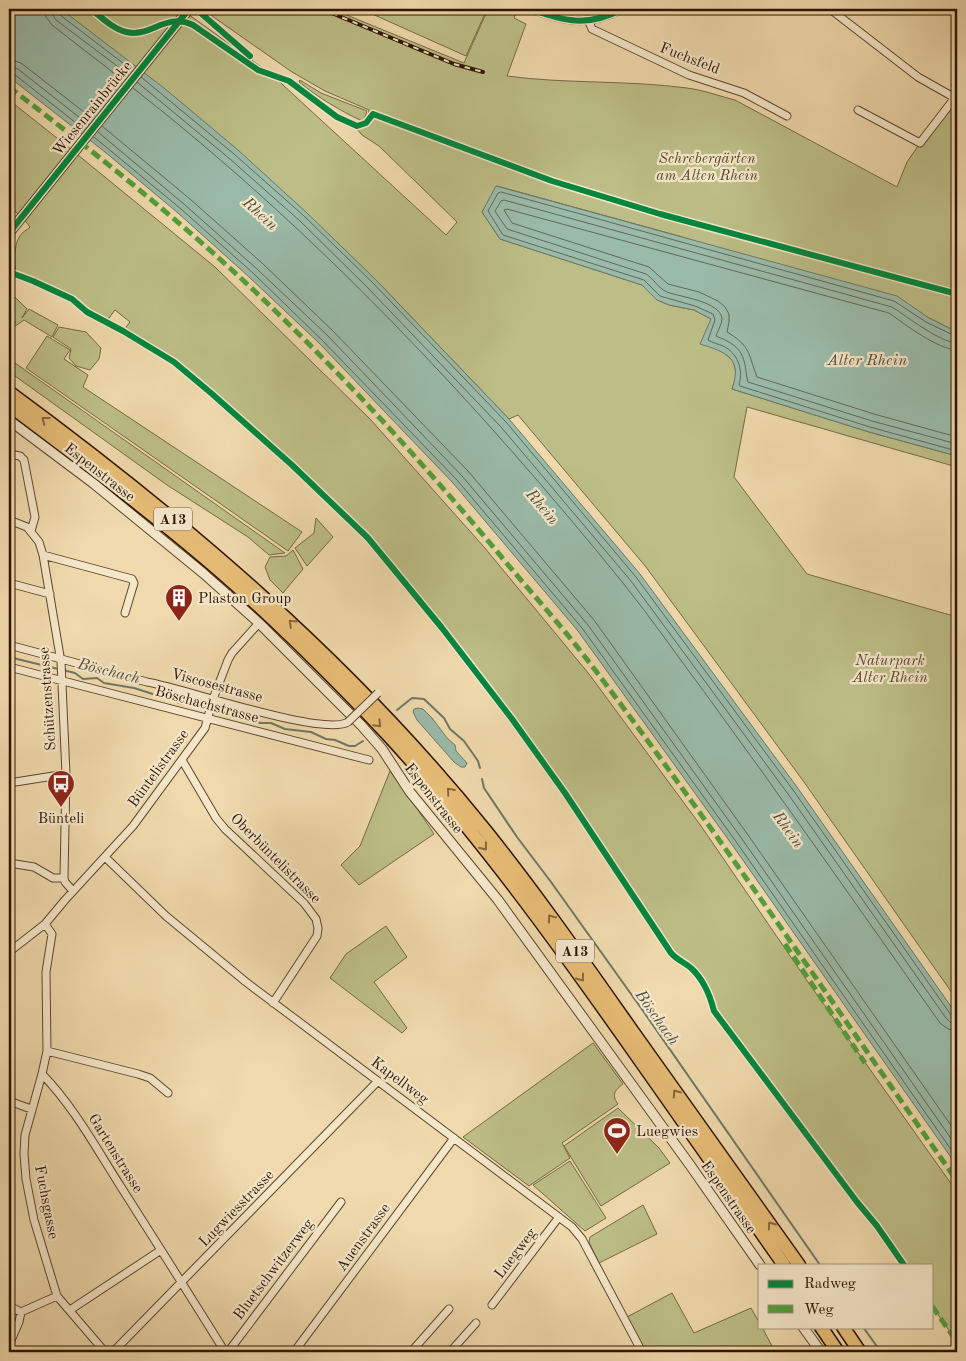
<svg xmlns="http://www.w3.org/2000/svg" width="966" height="1361" font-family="'Old Standard TT',serif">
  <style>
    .green { fill: #bdbe87; stroke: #756944 }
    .water { fill: #9abbaa; stroke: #6e7866 }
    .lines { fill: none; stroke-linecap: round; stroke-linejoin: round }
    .shore { stroke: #646856; stroke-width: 1 }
    .stream { stroke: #6e7866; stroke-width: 2 }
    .minor-casing { stroke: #5e462c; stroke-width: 9 }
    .tertiary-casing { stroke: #5e462c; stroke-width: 11 }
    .motorway-casing { stroke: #2d1401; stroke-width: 15 }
    .minor { stroke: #f5e7ca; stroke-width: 7 }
    .tertiary { stroke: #f5e7ca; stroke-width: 9 }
    .motorway { stroke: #e8bd76; stroke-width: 12 }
    .rail-casing { stroke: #2d1401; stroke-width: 4 }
    .rail { stroke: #f5e7ca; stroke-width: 2; stroke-dasharray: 5.5; stroke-linecap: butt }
    .minor-bridge-casing { stroke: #5e462c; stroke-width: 9; stroke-linecap: butt }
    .minor-bridge { stroke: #f5e7ca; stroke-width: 7 }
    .quiet { stroke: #52a03c; stroke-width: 5; stroke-dasharray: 10 5; stroke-linecap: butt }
    .cycleway-casing { stroke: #f5e7ca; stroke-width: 9 }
    .cycleway { stroke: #00873e; stroke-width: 6 }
    .oneway { stroke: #8a683c }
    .labels { text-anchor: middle; stroke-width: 4.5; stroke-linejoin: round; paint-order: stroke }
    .shield { fill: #f5e7ca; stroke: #69533d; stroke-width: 1 }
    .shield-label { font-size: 14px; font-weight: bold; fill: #2d1401 }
    .street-label { font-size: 15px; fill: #2d1401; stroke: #f5e7ca }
    .park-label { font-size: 15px; font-style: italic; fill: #584729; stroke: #f5e7ca }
    .poi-label { font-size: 15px; fill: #2d1401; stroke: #f5e7ca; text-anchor: start }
    .water-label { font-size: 16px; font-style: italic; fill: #534e3c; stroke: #f5e7ca }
  </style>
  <rect width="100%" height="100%" fill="#f0daad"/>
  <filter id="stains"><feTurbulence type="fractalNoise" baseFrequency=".004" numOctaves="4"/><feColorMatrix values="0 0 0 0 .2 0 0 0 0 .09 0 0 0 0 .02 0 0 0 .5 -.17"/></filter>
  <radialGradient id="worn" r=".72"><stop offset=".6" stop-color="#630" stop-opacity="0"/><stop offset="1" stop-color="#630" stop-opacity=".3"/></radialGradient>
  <!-- green -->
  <path class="green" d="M59 9H181L271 74 446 235 457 222 379 146 362 135 357 129 366 125 369 110 325 91 292 72 202 9H332L464 63 488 9H518L514 18 526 24 507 76C566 84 627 80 687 88 703 90 719 96 735 100L897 187 907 162 920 143 957 98V332L929 318 679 236 497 186 482 212 500 239 642 285 657 300 669 305 694 310 711 319 722 351 733 361 737 375 732 389 869 432 957 456V467L747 407 734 477 807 574 957 617V1000L804 782 646 567 518 415 509 419 375 279 288 196Z
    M372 9H487L466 56 370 13Z
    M300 80 321 93 367 111 364 120 362 121C339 110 319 98 299 82Z
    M9 100 67 146 215 267 370 419 484 547 589 674 701 826 808 982 957 1192V1342L932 1306V1265H904L877 1226 857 1202 714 1011C710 995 703 978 690 967 683 961 677 959 671 953 578 810 482 668 369 539 340 506 305 476 272 447 240 418 209 386 173 361 158 350 140 341 123 331L130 322 115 310 106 322 87 312 72 299 16 274C15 263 13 245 20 236 22 232 27 230 30 227L27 223 15 211H9Z
    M12 294 27 309 22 318 29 309 58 325 52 337 24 320 14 327 9 336V327L16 322 9 324V296Z
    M59 327 86 332 101 348 99 359 90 370 76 366 69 358 71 349 53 337Z
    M47 336 70 350 64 359 88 375 83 387 302 532 288 551 26 368Z
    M15 363 285 553 269 555 248 537 167 485 15 376 12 370Z
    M316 518 333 537 307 566 295 548 314 533Z
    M293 550 303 569 283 593 270 580 265 567 270 557 286 556Z
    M390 771 416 807 434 834 359 885 341 865 360 846Z
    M386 926 407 957 374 982 407 1028 402 1033 330 978 346 954Z
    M593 1043 623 1084C615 1090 611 1095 618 1104L562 1143 570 1158 529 1186 463 1137Z
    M618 1108 659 1148 670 1163 601 1206 564 1146Z
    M570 1161 606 1218 585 1231 533 1185Z
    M643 1205 657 1234 599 1263 589 1242 590 1237Z
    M672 1293 694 1333 751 1308 760 1324V1327H762L775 1352H645L627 1317Z"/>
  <!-- water -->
  <path class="water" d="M9 9H61L164 88 238 150 307 213 375 279 509 419 640 574 797 787 957 1015V1166L733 846 578 631 453 483 319 343 249 277 178 213 105 152 9 77Z
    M496 186 897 296 929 318 957 332V456L869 432 732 389C743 358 726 352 700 344L711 319 694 310 669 305 657 300 642 285 500 239 482 212Z
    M418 708 423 709 432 718 447 738 455 745 456 751 467 763 465 767H461L454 762 417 720 413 712 414 709Z"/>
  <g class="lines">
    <!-- shore -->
    <path class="shore" d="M44 9 46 17 52 25 124 81
      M52 9 53 15 56 20 129 75
      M58 9 60 15 132 70
      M9 59 21 63 93 119
      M9 67 18 69 89 125
      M9 73 14 74 85 130
      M141 77 234 154 304 216 372 282 506 422 636 577 793 790 951 1015 957 1017
      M137 82 230 159 300 221 367 287 501 427 631 581 788 794 946 1018 951 1023 957 1024
      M133 88C316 231 477 403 623 583 652 619 678 657 705 693 785 802 862 913 940 1023L948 1029 957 1031
      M102 126 190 199 262 263 332 330 468 471 594 620 748 835 957 1134
      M98 132 185 205 257 269 327 335 462 476 588 625 742 839 957 1147
      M94 137 181 209 253 273 322 340 457 480 582 628 737 843 957 1158
      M957 337 926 322 894 301 501 192 498 193 488 211 503 235 644 280 660 296 695 306 713 314 715 320 708 340C713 343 718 344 723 346 737 352 744 370 739 384L740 386 870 427 957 451
      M957 343C939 342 908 317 892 307L504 200 501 201 495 211 507 229 646 274C654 279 658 288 667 292 680 297 719 301 722 318 722 324 718 330 716 336 720 338 724 339 727 341 747 351 744 366 748 382L872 421 957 444
      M957 350C937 349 906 325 889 313L507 209 504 210 512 223 649 267 668 284 699 292 718 301 725 307 729 314V322L727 332C751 346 748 354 757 377L874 414 957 437"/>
    <!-- stream -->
    <path class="stream" d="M9 657 58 669
      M63 670 75 673 83 679 97 678 104 683 134 688 156 695H164L179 703 203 707
      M397 710 412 698 424 699 444 718 450 729 464 741 478 761 480 768
      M217 711 232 716 248 717 260 723H271L285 729 311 732 326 739 335 740 349 746H355L363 741
      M482 779 484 788 517 837 551 882 641 1008 820 1265
      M863 1327 881 1352"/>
    <defs>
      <path id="minor" d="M531 9C565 22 589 27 622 9
        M830 9 918 77 955 98
        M589 22 592 29 689 75 744 93 787 116
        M858 110 920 143 957 95
        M9 454 20 456 24 460 35 517 31 531
        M9 520 27 527 39 542 43 555 61 662 66 774 64 878 65 882 73 891
        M43 555 132 579 134 583 125 613
        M9 583 50 594
        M9 645 147 682C183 688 323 737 348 722
        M9 667 369 760
        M182 760 216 818 225 829 304 903 316 919 318 928 317 936 273 1003
        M9 783 66 774
        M105 857 166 916 246 982 572 1227 582 1239 642 1352
        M9 863 34 867 53 878H64
        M45 924 52 934 46 972 47 1051 42 1074 25 1135 24 1154 26 1179 34 1220 57 1296 105 1352
        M9 952 45 924 65 900 133 826 205 728 213 699 228 660 232 653 259 623
        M47 1051 138 1074 150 1078 168 1093
        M42 1074C74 1107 96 1148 121 1187 156 1242 191 1297 225 1352
        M9 1101 31 1109
        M492 1305 559 1217
        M9 1306 21 1312
        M70 1310 161 1250
        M21 1312 57 1296
        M9 1345 19 1322 21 1312
        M113 1352 378 1081
        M228 1352 341 1202
        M294 1352 454 1138
        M411 1352 449 1309
        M450 1352 476 1323"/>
      <path id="tertiary" d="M9 233 189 9
        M9 420 93 483 203 573 259 623 361 725 382 749 410 792 498 900 690 1165 760 1265
        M803 1327 821 1352"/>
      <path id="motorway" d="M9 392C183 520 349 661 485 830 537 895 585 964 633 1032 688 1110 744 1187 799 1265
        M9 405C87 464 165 522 238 587 290 634 340 684 388 735 478 833 556 941 632 1049 683 1121 733 1193 784 1265
        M821 1327 838 1352
        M843 1327 860 1352"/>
    </defs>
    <!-- minor casing -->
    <use href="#minor" class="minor-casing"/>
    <!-- tertiary casing -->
    <use href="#tertiary" class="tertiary-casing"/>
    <!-- motorway casing -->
    <use href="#motorway" class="motorway-casing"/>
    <!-- minor -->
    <use href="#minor" class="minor"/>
    <!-- tertiary -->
    <use href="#tertiary" class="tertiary"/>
    <!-- motorway -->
    <use href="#motorway" class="motorway"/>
    <defs>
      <path id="rail" d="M322 9 454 64 483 72"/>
    </defs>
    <!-- rail casing -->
    <use href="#rail" class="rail-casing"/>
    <!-- rail -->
    <use href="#rail" class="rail"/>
    <defs>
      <path id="minor-bridge" d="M348 722 378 693"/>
    </defs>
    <!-- minor-bridge casing -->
    <use href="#minor-bridge" class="minor-bridge-casing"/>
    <!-- minor-bridge -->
    <use href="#minor-bridge" class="minor-bridge"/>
    <!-- quiet -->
    <path class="quiet" d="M9 87C90 149 171 213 246 283 340 371 427 467 509 566 536 598 564 629 589 662 717 831 835 1007 957 1181
      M785 944 865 1063
      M932 1306 957 1342"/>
    <defs>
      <path id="cycleway" d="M91 9C101 17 113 29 126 32 151 38 165 12 193 25L258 70 289 81 337 117 357 126 366 123 373 114 552 181 660 214 957 294
        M196 9 250 56
        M531 9C565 22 589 27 622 9
        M9 233 189 9
        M9 272 33 281 72 299 87 312 123 331 174 362 211 393 292 465 368 538 442 628 512 719 565 793 671 953C677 960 684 962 691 968 703 979 710 995 714 1011L857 1202 877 1226 904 1265"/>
    </defs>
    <!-- cycleway casing -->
    <use href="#cycleway" class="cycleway-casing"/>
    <!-- cycleway -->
    <use href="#cycleway" class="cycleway"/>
  </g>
  <!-- one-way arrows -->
  <defs><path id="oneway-chevron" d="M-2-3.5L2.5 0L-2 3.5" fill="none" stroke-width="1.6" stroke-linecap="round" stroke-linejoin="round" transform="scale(1.25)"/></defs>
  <g class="oneway">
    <use href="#oneway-chevron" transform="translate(45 420) rotate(-142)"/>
    <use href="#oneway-chevron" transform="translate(292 623) rotate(-137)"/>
    <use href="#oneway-chevron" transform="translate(378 724) rotate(46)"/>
    <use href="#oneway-chevron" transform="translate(450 791) rotate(-131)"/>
    <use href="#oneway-chevron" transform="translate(484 847) rotate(52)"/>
    <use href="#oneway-chevron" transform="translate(551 918) rotate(-126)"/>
    <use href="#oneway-chevron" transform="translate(581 978) rotate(54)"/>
    <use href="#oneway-chevron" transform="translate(676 1093) rotate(-125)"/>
    <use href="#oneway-chevron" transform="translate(771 1225) rotate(-125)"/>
  </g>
  <!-- icons -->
  <defs>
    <symbol id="building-pin" viewBox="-11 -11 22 30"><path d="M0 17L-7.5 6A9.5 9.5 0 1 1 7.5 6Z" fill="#8f2418" stroke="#f5e7ca"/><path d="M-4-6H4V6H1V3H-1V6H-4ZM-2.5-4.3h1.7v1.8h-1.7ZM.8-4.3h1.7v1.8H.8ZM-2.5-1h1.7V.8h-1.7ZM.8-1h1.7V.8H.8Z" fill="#fff"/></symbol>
    <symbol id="bus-pin" viewBox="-11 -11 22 30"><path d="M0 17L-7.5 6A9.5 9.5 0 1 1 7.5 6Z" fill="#8f2418" stroke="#f5e7ca"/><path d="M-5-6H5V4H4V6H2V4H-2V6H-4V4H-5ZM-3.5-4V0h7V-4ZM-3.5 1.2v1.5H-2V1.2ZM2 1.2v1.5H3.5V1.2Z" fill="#fff"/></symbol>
    <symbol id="stadium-pin" viewBox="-11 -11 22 30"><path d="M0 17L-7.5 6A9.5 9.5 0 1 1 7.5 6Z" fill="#8f2418" stroke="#f5e7ca"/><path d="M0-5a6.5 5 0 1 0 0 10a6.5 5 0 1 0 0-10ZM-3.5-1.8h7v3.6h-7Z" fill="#fff"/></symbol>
  </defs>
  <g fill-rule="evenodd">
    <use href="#building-pin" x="163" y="582" width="32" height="43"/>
    <use href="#bus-pin" x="45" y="768" width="32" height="43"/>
    <use href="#stadium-pin" x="601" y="1115" width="32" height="43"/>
  </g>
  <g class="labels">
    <!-- shield labels -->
    <g class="shield">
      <rect x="154" y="507.5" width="38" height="23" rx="4"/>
      <rect x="556" y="939.5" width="38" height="23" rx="4"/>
    </g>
    <g class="shield-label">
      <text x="173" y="524">A13</text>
      <text x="575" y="956">A13</text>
    </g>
    <!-- street labels -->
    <g class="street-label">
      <text transform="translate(690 58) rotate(21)" y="5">Fuchsfeld</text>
      <text transform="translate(92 108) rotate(-51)" y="5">Wiesenrainbrücke</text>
      <text transform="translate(100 472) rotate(38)" y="5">Espenstrasse</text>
      <text transform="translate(217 685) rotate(15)" y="5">Viscosestrasse</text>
      <text transform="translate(47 699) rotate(-94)" y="5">Schützenstrasse</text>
      <text transform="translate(207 704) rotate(15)" y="5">Böschachstrasse</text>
      <text transform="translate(158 768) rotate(-54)" y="5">Büntelistrasse</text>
      <text transform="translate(434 798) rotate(52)" y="5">Espenstrasse</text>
      <text transform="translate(276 858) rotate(45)" y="5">Oberbüntelistrasse</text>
      <text transform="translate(400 1080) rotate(37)" y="5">Kapellweg</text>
      <text transform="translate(116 1153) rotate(58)" y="5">Gartenstrasse</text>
      <text transform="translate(729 1197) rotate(55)" y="5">Espenstrasse</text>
      <text transform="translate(47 1202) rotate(79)" y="5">Fuchsgasse</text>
      <text transform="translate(236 1208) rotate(-46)" y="5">Lugwiesstrasse</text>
      <text transform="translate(363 1237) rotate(-54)" y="5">Auenstrasse</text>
      <text transform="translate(515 1253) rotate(-53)" y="5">Luegweg</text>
      <text transform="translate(273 1269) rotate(-53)" y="5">Bluetschwitzerweg</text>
    </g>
    <!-- park labels -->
    <g class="park-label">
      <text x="707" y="163">Schrebergärten<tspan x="707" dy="17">am Alten Rhein</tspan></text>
      <text x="890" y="665">Naturpark<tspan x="890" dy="17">Alter Rhein</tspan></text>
    </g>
    <!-- poi labels -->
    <g class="poi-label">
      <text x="198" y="603">Plaston Group</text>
      <text x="61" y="823" text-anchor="middle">Bünteli</text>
      <text x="636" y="1136">Luegwies</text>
    </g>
    <!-- water labels -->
    <g class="water-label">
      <text transform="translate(261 213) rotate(42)" y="6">Rhein</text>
      <text x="867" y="365">Alter Rhein</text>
      <text transform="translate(543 506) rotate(50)" y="6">Rhein</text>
      <text transform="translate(109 670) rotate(14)" y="6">Böschach</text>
      <text transform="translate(789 829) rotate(54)" y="6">Rhein</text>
      <text transform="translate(658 1017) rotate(55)" y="6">Böschach</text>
    </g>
  </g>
  <!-- margin -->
  <rect width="966" height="1361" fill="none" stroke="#f0daad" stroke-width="30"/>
  <rect x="10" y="10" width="946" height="1341" fill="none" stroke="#2d1401" stroke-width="2.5"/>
  <rect x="15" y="15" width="936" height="1331" fill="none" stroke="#2d1401"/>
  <!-- legend -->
  <rect x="758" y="1264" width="175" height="65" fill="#f5e7ca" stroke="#a5937a"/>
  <rect x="768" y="1280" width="25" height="8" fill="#00873e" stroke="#a5937a"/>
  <text x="804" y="1288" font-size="15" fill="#2d1401">Radweg</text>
  <rect x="768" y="1305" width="25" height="8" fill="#52a03c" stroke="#a5937a"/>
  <text x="804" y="1314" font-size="15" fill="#2d1401">Weg</text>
  <rect width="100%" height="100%" filter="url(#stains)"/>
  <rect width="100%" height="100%" fill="url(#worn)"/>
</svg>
